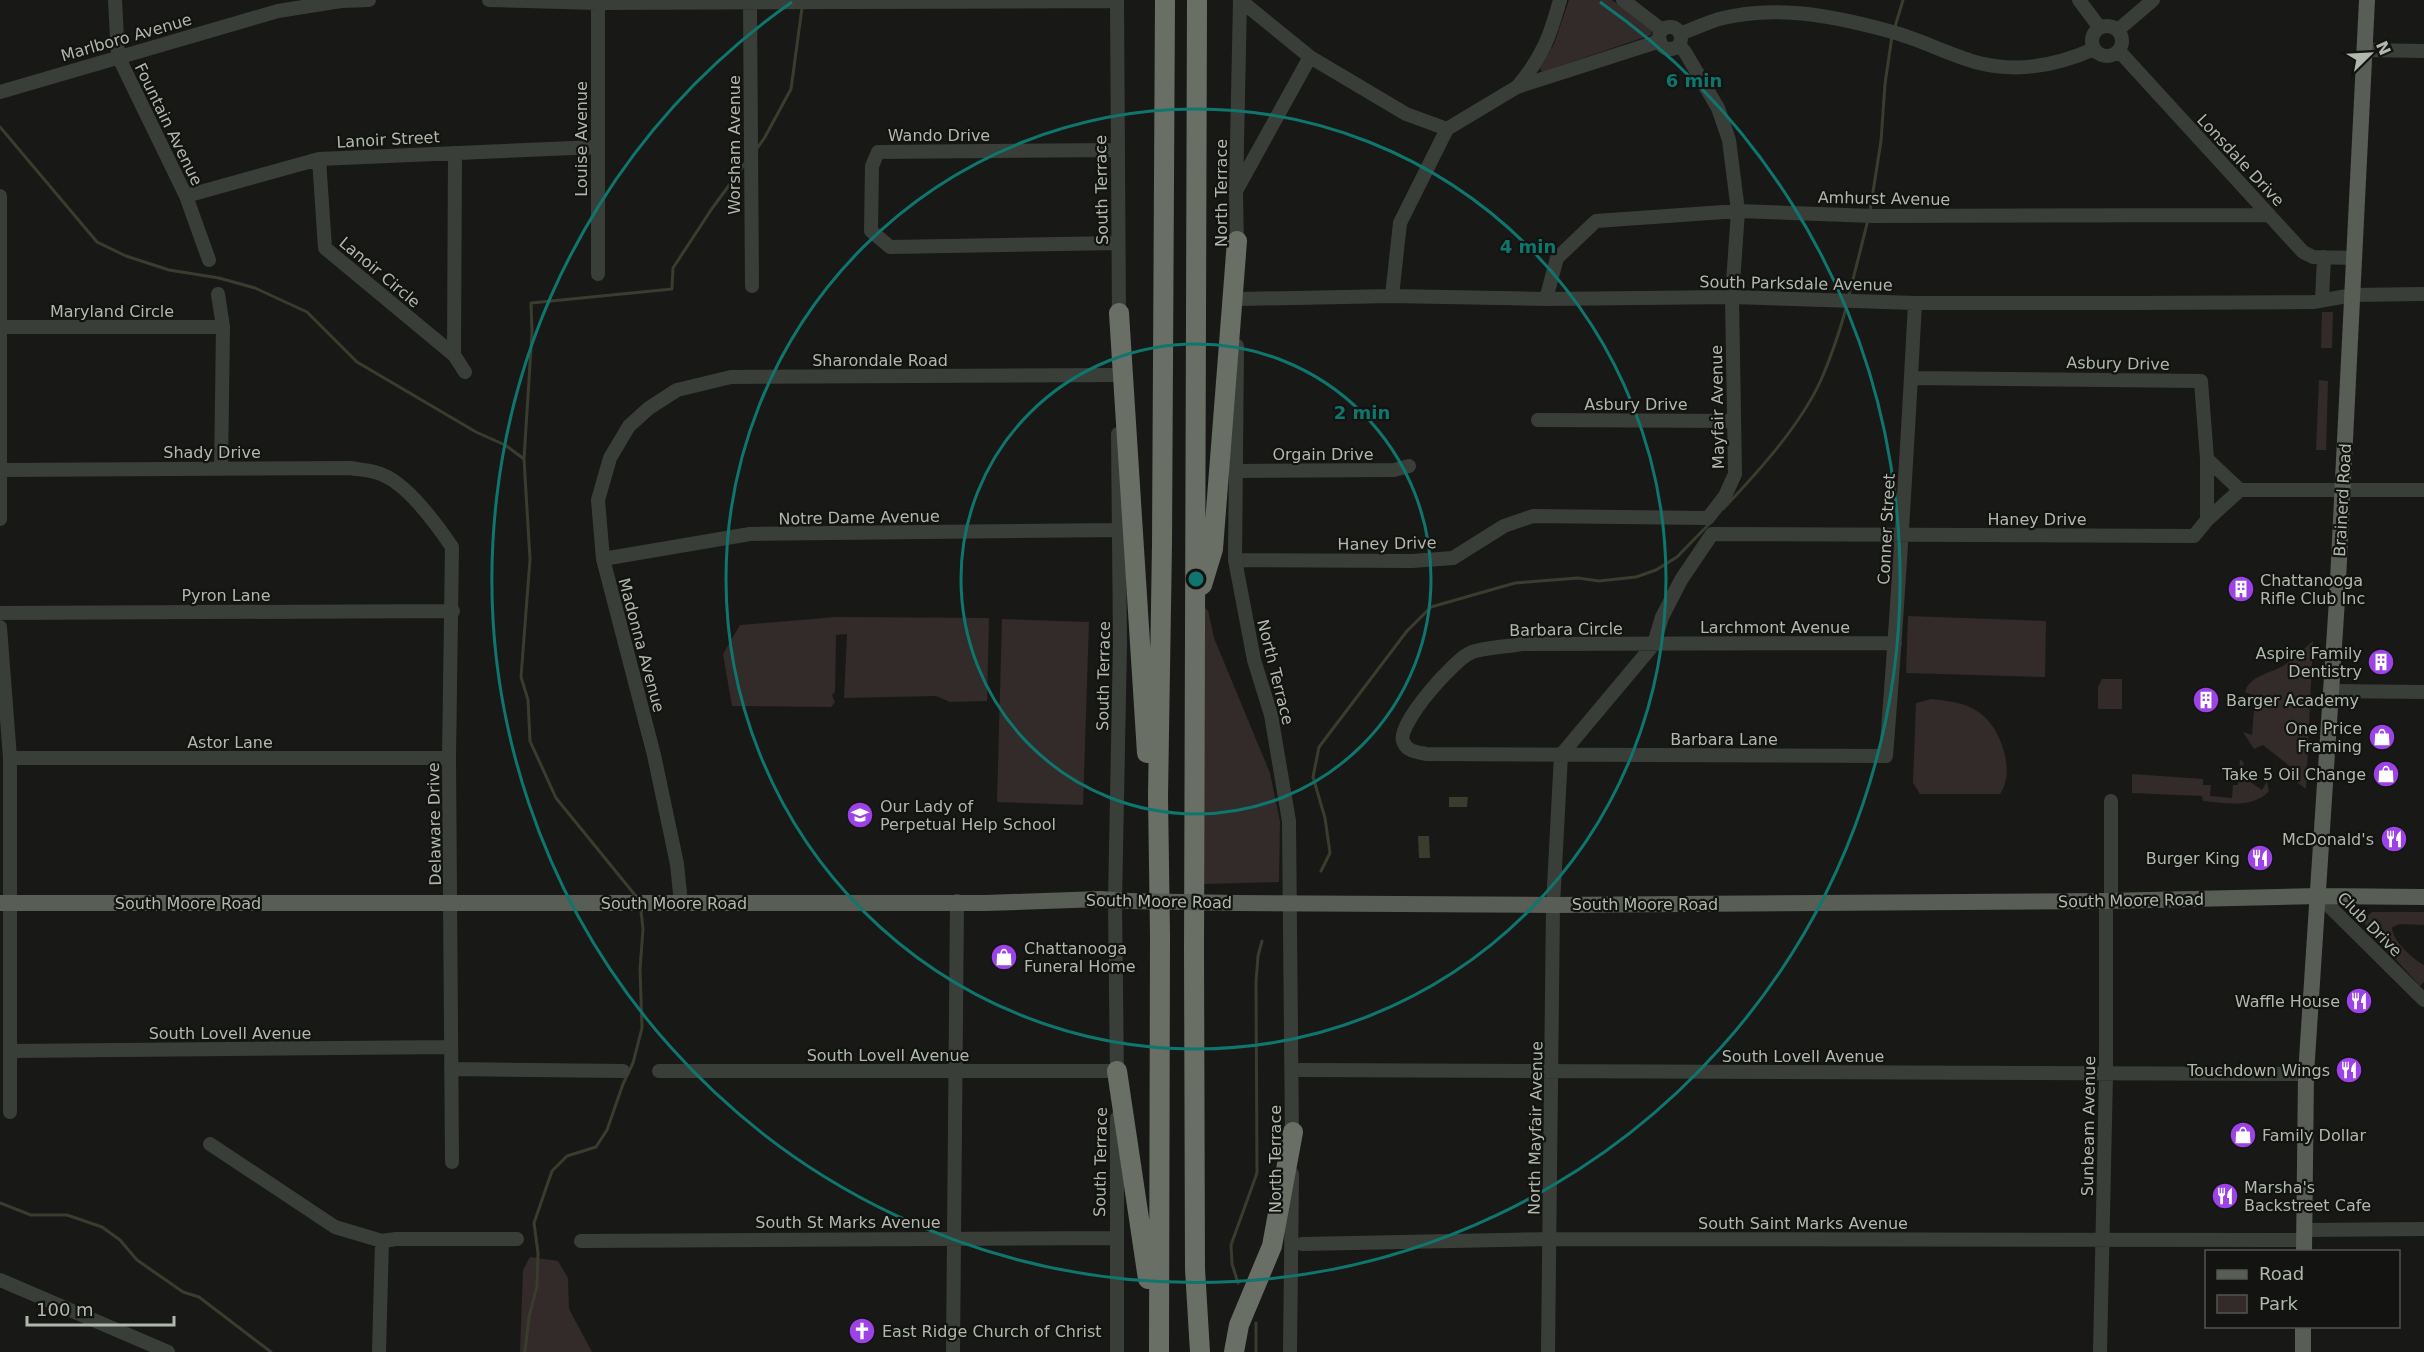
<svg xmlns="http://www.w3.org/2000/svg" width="2424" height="1352" font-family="'DejaVu Sans',sans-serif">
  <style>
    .green { fill: #332a2a }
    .water { fill: #383d2e }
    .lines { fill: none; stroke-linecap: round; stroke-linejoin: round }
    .stream { stroke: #383d2e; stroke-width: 3 }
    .minor { stroke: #3a3e39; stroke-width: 14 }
    .major { stroke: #585d55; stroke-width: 16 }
    .highway { stroke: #696f65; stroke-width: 20 }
    .major-bridge { stroke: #585d55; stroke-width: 16 }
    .ring { fill: none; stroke: #0f766e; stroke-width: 3 }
    .labels { text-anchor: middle; stroke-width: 4.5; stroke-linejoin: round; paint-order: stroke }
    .street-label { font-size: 16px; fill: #b0b8ab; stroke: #131412 }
    .poi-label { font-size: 16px; fill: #b0b8ab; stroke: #131412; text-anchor: start }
    .centre { fill: #0f766e; stroke: #131412; stroke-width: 3 }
    .ring-label { font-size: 18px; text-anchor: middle; font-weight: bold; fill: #0f766e; stroke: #131412; stroke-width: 4.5; stroke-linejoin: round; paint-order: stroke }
  </style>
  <rect width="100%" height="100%" fill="#181917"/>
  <!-- green -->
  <path class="green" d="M1569 0H1612L1652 30 1651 35 1542 72 1540 68 1554 44Z
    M2322 312H2333L2332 348H2321Z
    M2319 380 2328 381 2326 450H2316Z
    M1203 607 1208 610 1214 638 1270 773 1280 822 1279 882 1201 884Z
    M1908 616 2046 621 2045 677 1906 673Z
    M836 617 989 618 987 701 950 702 936 696 844 698 847 634 836 635 835 692 832 695 835 702 831 707 732 706 723 654 740 625Z
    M1002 619 1089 622 1083 805 997 802Z
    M2313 641 2306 789 2291 778 2297 772 2263 745 2254 749 2243 732 2252 735 2255 696 2245 692C2249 676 2271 673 2283 666 2294 659 2303 649 2313 641Z
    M2102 679H2122V709H2098V687Z
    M1931 699C1948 701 1965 702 1980 713 2001 728 2016 772 2000 794H1920L1913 783 1916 703Z
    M2240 759 2244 763 2240 775 2262 790 2267 781 2269 791C2253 809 2225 803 2203 801L2202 796 2132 793V774L2203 779V785H2211L2210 796 2232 798 2233 785H2238Z
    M2372 912H2424V925L2400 924 2392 927C2392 941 2413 959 2424 965V982L2420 986 2366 927 2364 919Z
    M530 1257 558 1261 568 1278 569 1309 592 1352H520L523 1270Z"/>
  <!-- water -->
  <path class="water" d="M1449 797H1468L1467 807H1449Z
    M1418 836H1429L1430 858H1419Z"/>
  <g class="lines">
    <!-- stream -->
    <path class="stream" d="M1894 30 1903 0
      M0 127 97 242 126 256 169 270 219 278 255 288 307 312 357 362 476 432 505 445 524 459
      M756 150 765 137 791 89 802 8
      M1870 211 1881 141 1885 84 1892 36
      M1849 295 1868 220
      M1723 509C1758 472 1800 426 1821 380 1832 355 1840 330 1847 305
      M1321 871 1330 853 1325 818 1313 777 1319 747 1407 631 1431 607 1515 583 1578 578 1599 581 1636 577 1656 570 1677 557 1710 523
      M635 895 556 798 530 741 528 700 521 677 530 559 524 459 532 332 531 303 672 289 673 268 711 210 746 162
      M0 1203 31 1215H67L102 1227 120 1240 137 1260 183 1292 199 1297 271 1352
      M1238 1283 1232 1264 1231 1245 1257 1173 1256 982 1258 956 1262 941
      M525 1352 529 1317 537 1286 538 1253 534 1223 552 1171 567 1156 596 1147 607 1130 623 1084 633 1063 642 1028 640 969 643 929 641 911
      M1256 1352V1323"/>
    <!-- minor -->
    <path class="minor" d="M115 0 118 56 186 196 209 260
      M489 0 598 3 1117 1
      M1117 0 1119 322
      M1240 0 1310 57 1406 114 1447 129 1517 87 1660 41
      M1623 0 1662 30
      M2079 0 2100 28
      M598 3V274
      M750 3 752 286
      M2092 41a15 15 0 1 1 30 0a15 15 0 1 1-30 0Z
      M1659 38a11 11 0 1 1 22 0a11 11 0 1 1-22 0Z
      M2118 30 2153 0
      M1680 34C1693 29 1706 23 1719 19 1775 4 1834 16 1889 31 1920 39 1949 55 1979 63 2019 73 2058 65 2094 49
      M1679 45 1685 52 1718 108 1729 140 1738 211 1732 297 1735 474 1725 496 1708 518
      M2365 50 2424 51
      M2119 51 2303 252 2313 257 2355 258
      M1518 86C1543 56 1550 36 1560 0
      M0 92 278 11 341 1 369 0
      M1117 150 878 152 872 166 871 231 890 247 1118 243
      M455 153 454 355 465 372
      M319 159 325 248 454 355
      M1237 189 1310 57
      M0 196V519
      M186 196 319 159 597 147
      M1237 249 1236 192 1240 0
      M218 294 223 327 221 469
      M1392 296 1400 223 1447 129
      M1238 299 1392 296 1546 299 1732 297 1915 303H2135L2313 302 2353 295 2424 294
      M1546 299 1557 258 1596 221 1738 211 1873 216 2269 215
      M2322 300 2324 257
      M1 327H223
      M1237 346 1235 560 1254 660 1271 715 1289 821 1292 1140
      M1911 378 2201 381 2207 459 2240 490
      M1538 420 1733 421
      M2207 459V520
      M1 470 350 468C361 470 374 470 383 475 408 485 437 525 452 547L449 758 452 1162
      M1236 471 1394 470 1409 466
      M1712 534 2194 536 2207 520 2240 490H2424
      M603 559 750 534 1118 530
      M1235 560 1412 561 1453 558 1504 526 1533 516 1708 518
      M0 613 453 611
      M0 627 10 758V1112
      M1895 643 1522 644C1506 647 1487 647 1472 652 1455 658 1397 724 1403 741 1406 751 1416 752 1426 754L1886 756C1898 605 1907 454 1915 303
      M2331 691 2424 692
      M10 758H449
      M2319 896 2424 1000
      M2111 901V801
      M681 903 677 864 654 755 603 559 598 500 610 458 629 426 649 408 677 390 731 377 1118 375
      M10 1051 451 1047
      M451 1069 623 1071
      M1300 1070 2306 1074
      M659 1071H1117
      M1117 1078 1115 901 1120 643 1118 434
      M1117 1118V1352
      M210 1144 335 1227 382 1241 396 1239H517
      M2304 1230 2424 1229
      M581 1241 1115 1238
      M1302 1244 1551 1239 2304 1240
      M0 1280 168 1352
      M379 1352 382 1241
      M953 1352 957 901
      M1290 1352 1292 1174
      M1548 1352 1553 905 1561 755 1654 644 1662 617 1681 580 1712 534
      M2100 1352 2106 1075V901"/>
    <!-- major -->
    <path class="major" d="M0 903H986L1100 899 1130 901
      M1236 903 1553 905 2106 901 2319 896 2424 897
      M2304 1252 2306 1074 2337 600 2367 0
      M2303 1352V1326"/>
    <!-- highway -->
    <path class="highway" d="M1197 0 1194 949 1195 1269 1200 1352
      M1119 313 1147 753
      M1202 585 1213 549 1237 241
      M1117 1071 1148 1279
      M1159 1352 1160 935 1158 796 1162 544 1165 0
      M1234 1352 1239 1325 1272 1246 1293 1132"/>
    <!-- major-bridge -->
    <path class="major-bridge" d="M1130 901 1236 903"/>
  </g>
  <!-- distance rings -->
  <g class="ring">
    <circle cx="1196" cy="579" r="235"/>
    <circle cx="1196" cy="579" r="470"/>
    <path d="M1600 2A704 704 0 1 1 792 2"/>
  </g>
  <!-- icons -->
  <defs>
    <symbol id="building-disc" viewBox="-11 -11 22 22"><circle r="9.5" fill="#9c42e6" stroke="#131412"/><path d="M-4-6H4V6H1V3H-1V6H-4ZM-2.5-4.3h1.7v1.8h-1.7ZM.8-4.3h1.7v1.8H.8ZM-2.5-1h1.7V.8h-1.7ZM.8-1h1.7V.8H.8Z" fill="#fff"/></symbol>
    <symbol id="shop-disc" viewBox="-11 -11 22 22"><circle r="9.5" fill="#9c42e6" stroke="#131412"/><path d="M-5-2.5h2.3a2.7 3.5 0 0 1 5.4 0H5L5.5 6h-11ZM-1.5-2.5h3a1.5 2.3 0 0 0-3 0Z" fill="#fff"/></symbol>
    <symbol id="school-disc" viewBox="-11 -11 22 22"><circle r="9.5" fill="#9c42e6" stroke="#131412"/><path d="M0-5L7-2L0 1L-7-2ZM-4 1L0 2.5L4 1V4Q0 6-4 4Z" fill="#fff"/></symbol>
    <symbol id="restaurant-disc" viewBox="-11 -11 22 22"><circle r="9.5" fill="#9c42e6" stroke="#131412"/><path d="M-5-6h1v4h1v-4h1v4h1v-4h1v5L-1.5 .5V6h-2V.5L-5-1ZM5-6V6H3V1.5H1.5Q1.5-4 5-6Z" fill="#fff"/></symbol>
    <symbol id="church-disc" viewBox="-11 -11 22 22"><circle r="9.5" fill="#9c42e6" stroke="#131412"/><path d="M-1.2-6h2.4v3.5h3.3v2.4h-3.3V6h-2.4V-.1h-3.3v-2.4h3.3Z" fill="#fff"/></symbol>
  </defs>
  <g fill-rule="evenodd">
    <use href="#building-disc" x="2226" y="574" width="30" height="30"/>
    <use href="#building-disc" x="2366" y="647" width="30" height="30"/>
    <use href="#building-disc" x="2191" y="685" width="30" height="30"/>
    <use href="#shop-disc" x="2367" y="722" width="30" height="30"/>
    <use href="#shop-disc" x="2371" y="759" width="30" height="30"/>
    <use href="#school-disc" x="845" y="800" width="30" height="30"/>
    <use href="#restaurant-disc" x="2379" y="824" width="30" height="30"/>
    <use href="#restaurant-disc" x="2245" y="843" width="30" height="30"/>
    <use href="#shop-disc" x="989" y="942" width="30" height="30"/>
    <use href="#restaurant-disc" x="2344" y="986" width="30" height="30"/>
    <use href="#restaurant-disc" x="2334" y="1055" width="30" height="30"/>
    <use href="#shop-disc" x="2228" y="1120" width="30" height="30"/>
    <use href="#restaurant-disc" x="2210" y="1181" width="30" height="30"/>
    <use href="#church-disc" x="847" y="1316" width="30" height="30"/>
  </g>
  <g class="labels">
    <!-- street labels -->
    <g class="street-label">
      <text transform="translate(126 37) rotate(-16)" y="6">Marlboro Avenue</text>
      <text transform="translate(169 124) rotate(64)" y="6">Fountain Avenue</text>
      <text x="939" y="141">Wando Drive</text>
      <text transform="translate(388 139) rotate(-3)" y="6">Lanoir Street</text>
      <text transform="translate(581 139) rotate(-90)" y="6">Louise Avenue</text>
      <text transform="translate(734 145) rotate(-90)" y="6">Worsham Avenue</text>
      <text transform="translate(2241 160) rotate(47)" y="6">Lonsdale Drive</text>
      <text transform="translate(1101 190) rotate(-91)" y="6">South Terrace</text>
      <text transform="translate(1221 193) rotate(-90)" y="6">North Terrace</text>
      <text transform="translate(1884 198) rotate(1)" y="6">Amhurst Avenue</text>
      <text transform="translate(380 272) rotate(40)" y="6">Lanoir Circle</text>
      <text transform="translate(1796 283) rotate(1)" y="6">South Parksdale Avenue</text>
      <text x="112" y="317">Maryland Circle</text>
      <text x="880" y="366">Sharondale Road</text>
      <text transform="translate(2118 363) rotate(1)" y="6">Asbury Drive</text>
      <text x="1636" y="410">Asbury Drive</text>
      <text transform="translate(1717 407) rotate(-91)" y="6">Mayfair Avenue</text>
      <text x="212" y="458">Shady Drive</text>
      <text x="1323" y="460">Orgain Drive</text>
      <text transform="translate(2342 500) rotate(-87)" y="6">Brainerd Road</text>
      <text transform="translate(859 517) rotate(-1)" y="6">Notre Dame Avenue</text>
      <text x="2037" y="525">Haney Drive</text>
      <text transform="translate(1886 529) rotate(-87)" y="6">Conner Street</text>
      <text transform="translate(1387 543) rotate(-1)" y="6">Haney Drive</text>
      <text x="226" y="601">Pyron Lane</text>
      <text x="1775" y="633">Larchmont Avenue</text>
      <text transform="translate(1566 629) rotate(-1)" y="6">Barbara Circle</text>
      <text transform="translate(642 645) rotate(75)" y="6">Madonna Avenue</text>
      <text transform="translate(1276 672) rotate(76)" y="6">North Terrace</text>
      <text transform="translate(1103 676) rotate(-89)" y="6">South Terrace</text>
      <text x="1724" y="745">Barbara Lane</text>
      <text x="230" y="748">Astor Lane</text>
      <text transform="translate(434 824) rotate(-91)" y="6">Delaware Drive</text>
      <text transform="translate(2131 900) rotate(-1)" y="6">South Moore Road</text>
      <text transform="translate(1159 901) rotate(1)" y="6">South Moore Road</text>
      <text x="188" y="909">South Moore Road</text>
      <text x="674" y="909">South Moore Road</text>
      <text x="1645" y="910">South Moore Road</text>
      <text transform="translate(2370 924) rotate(45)" y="6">Club Drive</text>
      <text x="230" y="1039">South Lovell Avenue</text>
      <text x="888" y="1061">South Lovell Avenue</text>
      <text x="1803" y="1062">South Lovell Avenue</text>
      <text transform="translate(2088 1126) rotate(-89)" y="6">Sunbeam Avenue</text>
      <text transform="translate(1535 1128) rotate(-89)" y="6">North Mayfair Avenue</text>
      <text transform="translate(1275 1159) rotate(-90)" y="6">North Terrace</text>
      <text transform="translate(1100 1162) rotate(-89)" y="6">South Terrace</text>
      <text x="848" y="1228">South St Marks Avenue</text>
      <text x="1803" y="1229">South Saint Marks Avenue</text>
    </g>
    <!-- poi labels -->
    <g class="poi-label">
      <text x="2260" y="586">Chattanooga<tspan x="2260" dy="18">Rifle Club Inc</tspan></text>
      <text x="2362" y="659" text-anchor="end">Aspire Family<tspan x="2362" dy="18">Dentistry</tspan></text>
      <text x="2226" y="706">Barger Academy</text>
      <text x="2362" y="734" text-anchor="end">One Price<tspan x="2362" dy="18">Framing</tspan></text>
      <text x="2366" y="780" text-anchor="end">Take 5 Oil Change</text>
      <text x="880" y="812">Our Lady of<tspan x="880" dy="18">Perpetual Help School</tspan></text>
      <text x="2374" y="845" text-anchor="end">McDonald's</text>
      <text x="2240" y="864" text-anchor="end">Burger King</text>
      <text x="1024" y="954">Chattanooga<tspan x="1024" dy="18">Funeral Home</tspan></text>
      <text x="2340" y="1007" text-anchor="end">Waffle House</text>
      <text x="2330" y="1076" text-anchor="end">Touchdown Wings</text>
      <text x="2262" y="1141">Family Dollar</text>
      <text x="2244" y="1193">Marsha's<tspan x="2244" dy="18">Backstreet Cafe</tspan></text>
      <text x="882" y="1337">East Ridge Church of Christ</text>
    </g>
  </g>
  <circle cx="1196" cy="579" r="9" class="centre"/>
  <g class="ring-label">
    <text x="1694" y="87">6 min</text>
    <text x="1528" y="253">4 min</text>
    <text x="1362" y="419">2 min</text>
  </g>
  <!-- legend -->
  <rect x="2205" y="1250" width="195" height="78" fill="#131412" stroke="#52564f" stroke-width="1.5"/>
  <rect x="2217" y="1270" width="30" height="9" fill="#585d55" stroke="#52564f" stroke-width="1.5"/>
  <text x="2259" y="1280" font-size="18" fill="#b0b8ab">Road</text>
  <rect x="2217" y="1295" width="30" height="18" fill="#332a2a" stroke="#52564f" stroke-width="1.5"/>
  <text x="2259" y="1310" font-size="18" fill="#b0b8ab">Park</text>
  <!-- north arrow -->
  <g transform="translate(2370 54) rotate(66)" stroke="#131412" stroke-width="4.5" paint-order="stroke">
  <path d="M0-4.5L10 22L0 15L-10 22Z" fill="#b0b8ab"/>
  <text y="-9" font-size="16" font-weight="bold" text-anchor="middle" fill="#b0b8ab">N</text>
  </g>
  <!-- scale -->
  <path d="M27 1316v9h147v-9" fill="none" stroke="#b0b8ab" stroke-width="3"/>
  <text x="36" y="1316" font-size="18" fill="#b0b8ab" stroke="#131412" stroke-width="4.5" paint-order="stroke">100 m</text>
</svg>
